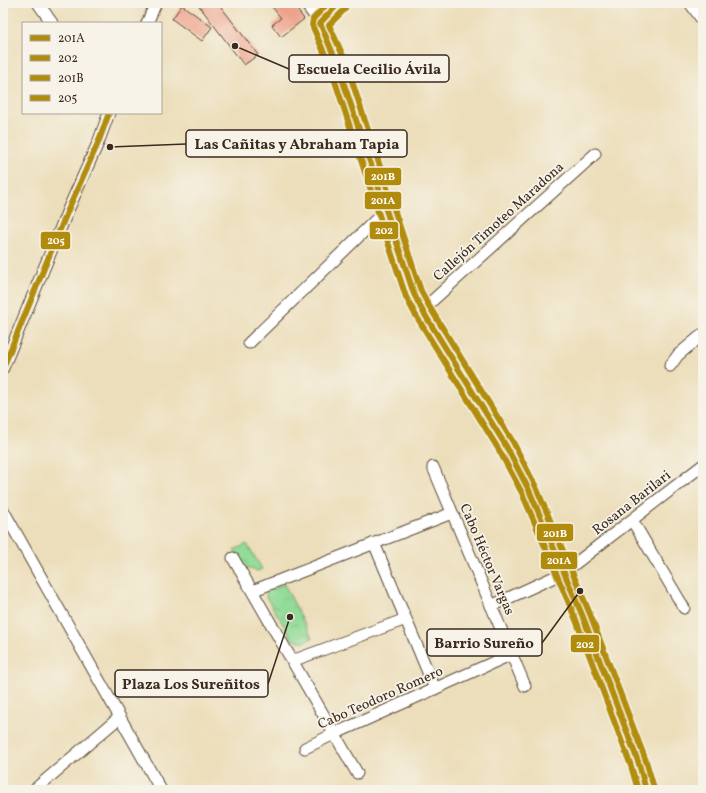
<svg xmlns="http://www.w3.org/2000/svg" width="706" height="793" font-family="Vollkorn,serif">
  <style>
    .park { fill: url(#park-crowns); stroke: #66835b }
    .building { fill: #eea18b }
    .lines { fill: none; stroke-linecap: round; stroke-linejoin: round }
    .minor-casing { stroke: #564535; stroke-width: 13 }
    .minor { stroke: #fff; stroke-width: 11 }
    .bus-1-casing { stroke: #f7f3e8; stroke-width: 9 }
    .bus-2-casing { stroke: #f7f3e8; stroke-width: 9 }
    .bus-3-casing { stroke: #f7f3e8; stroke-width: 9 }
    .bus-4-casing { stroke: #f7f3e8; stroke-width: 9 }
    .bus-1 { stroke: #b18c0c; stroke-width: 6 }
    .bus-2 { stroke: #b18c0c; stroke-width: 6 }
    .bus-3 { stroke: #b18c0c; stroke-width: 6 }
    .bus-4 { stroke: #b18c0c; stroke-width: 6 }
    .labels { text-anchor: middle; stroke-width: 3.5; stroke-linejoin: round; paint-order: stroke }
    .street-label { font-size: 14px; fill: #3b2a1e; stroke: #f7f3e8 }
    .leader { fill: none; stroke: #3b2a1e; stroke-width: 1.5 }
    .callout-dot { fill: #3b2a1e; stroke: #f7f3e8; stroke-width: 1.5 }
    .callout { fill: #f7f3e8; stroke: #3b2a1e; stroke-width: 1.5 }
    .callout-label { font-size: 15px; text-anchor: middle; font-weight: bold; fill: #3b2a1e }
    .line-badge { stroke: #f7f3e8; stroke-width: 1.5 }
    .badge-label { font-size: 11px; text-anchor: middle; font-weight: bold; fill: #fff }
  </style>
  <defs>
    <pattern id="park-crowns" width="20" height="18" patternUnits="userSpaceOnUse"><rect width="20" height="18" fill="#92dc98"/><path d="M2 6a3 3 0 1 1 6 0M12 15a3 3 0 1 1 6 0" fill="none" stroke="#7fbd83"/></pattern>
  </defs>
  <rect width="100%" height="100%" fill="#f7f3e8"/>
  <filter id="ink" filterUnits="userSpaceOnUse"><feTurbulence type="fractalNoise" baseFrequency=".025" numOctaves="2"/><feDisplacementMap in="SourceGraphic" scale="8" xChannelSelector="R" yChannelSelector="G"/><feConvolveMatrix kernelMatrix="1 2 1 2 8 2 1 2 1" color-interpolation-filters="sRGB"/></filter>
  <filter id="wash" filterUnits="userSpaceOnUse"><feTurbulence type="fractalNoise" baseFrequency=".012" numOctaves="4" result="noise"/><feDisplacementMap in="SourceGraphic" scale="16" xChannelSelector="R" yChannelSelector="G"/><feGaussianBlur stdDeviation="0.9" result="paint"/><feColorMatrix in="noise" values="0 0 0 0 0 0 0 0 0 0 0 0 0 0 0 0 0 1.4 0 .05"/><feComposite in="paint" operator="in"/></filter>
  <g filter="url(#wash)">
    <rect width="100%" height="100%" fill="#ecdeba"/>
    <!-- park -->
    <path class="park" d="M247 544 262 569 258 571 245 568 234 550Z
      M284 584 312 638 304 642 293 640 266 597 267 591Z"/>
    <g id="blocks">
      <!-- building -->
      <path class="building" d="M197 3H218L258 55 244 65Z
        M269 3H292L304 19 281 37 272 25 281 18Z
        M182 5 212 27 202 41 172 19Z"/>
    </g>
  </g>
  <g filter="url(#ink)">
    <use href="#blocks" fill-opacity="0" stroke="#564535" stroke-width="1"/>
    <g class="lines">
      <defs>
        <path id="minor" d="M38 3 52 23
          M305 3 320 23 337 63 414 294 422 310 506 446 529 490 583 617 639 764 646 790
          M690 3 703 21
          M147 23 156 3
          M320 23 339 3
          M422 310 595 154
          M249 343 386 210
          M670 366 678 355 703 334
          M3 368 68 210 98 143 109 113
          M433 467 525 686
          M3 510 161 790
          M632 520 684 608
          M374 543 435 689
          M233 558 357 773
          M252 591 452 513
          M491 606 563 573 703 465
          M292 661 406 619
          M305 748 334 734 512 654
          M34 790 120 717"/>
      </defs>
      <!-- minor casing -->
      <use href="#minor" class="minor-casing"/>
      <!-- minor -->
      <use href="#minor" class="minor"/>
      <defs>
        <path id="bus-1" d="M339 3 320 23 337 63 414 294 422 310 506 446 529 490 583 617 639 764 646 790"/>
        <path id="bus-2" d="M328 3 313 19 312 25 330 66 406 297 415 314 499 450 522 493 576 620 631 766 638 790"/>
        <path id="bus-3" d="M345 9 329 25 345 60 421 291 429 306 513 442 536 487 590 614 646 761 654 788"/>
        <path id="bus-4" d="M3 368 68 210 98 143 109 113"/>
      </defs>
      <!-- bus-1 casing -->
      <use href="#bus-1" class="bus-1-casing"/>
      <!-- bus-2 casing -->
      <use href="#bus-2" class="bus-2-casing"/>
      <!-- bus-3 casing -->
      <use href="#bus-3" class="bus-3-casing"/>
      <!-- bus-4 casing -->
      <use href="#bus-4" class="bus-4-casing"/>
      <!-- bus-1 -->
      <use href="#bus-1" class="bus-1"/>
      <!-- bus-2 -->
      <use href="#bus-2" class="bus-2"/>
      <!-- bus-3 -->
      <use href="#bus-3" class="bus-3"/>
      <!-- bus-4 -->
      <use href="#bus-4" class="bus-4"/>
    </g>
  </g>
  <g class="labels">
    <!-- street labels -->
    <g class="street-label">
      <text transform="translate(498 221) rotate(-42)" y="5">Callejón Timoteo Maradona</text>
      <text transform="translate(631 502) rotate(-38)" y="5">Rosana Barilari</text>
      <text transform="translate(488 559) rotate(67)" y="5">Cabo Héctor Vargas</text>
      <text transform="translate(380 697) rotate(-24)" y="5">Cabo Teodoro Romero</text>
    </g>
  </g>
  <!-- callouts -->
  <path class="leader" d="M235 46L289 69M110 147L186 144M580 591L542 643M290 617L268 684"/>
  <g class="callout-dot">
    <circle cx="235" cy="46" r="4"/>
    <circle cx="110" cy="147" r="4"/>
    <circle cx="580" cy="591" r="4"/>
    <circle cx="290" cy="617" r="4"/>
  </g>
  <g class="callout">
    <rect x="289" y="55" width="160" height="27" rx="4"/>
    <rect x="186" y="130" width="221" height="27" rx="4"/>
    <rect x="427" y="629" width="115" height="27" rx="4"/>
    <rect x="115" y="670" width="153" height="27" rx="4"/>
  </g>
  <g class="callout-label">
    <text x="369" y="74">Escuela Cecilio Ávila</text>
    <text x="297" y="149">Las Cañitas y Abraham Tapia</text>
    <text x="484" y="648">Barrio Sureño</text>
    <text x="191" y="689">Plaza Los Sureñitos</text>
  </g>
  <g class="line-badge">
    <rect x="364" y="167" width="38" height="19" rx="4" fill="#b18c0c"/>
    <rect x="364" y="191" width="38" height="19" rx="4" fill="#b18c0c"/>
    <rect x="369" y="221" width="30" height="19" rx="4" fill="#b18c0c"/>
    <rect x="40" y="231" width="31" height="19" rx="4" fill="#b18c0c"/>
    <rect x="536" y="523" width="38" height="19" rx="4" fill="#b18c0c"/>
    <rect x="540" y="551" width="38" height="19" rx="4" fill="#b18c0c"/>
    <rect x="570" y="634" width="30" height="19" rx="4" fill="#b18c0c"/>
  </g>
  <g class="badge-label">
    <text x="383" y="180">201B</text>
    <text x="383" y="204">201A</text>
    <text x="384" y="234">202</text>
    <text x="56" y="244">205</text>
    <text x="555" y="537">201B</text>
    <text x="559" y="564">201A</text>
    <text x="585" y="648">202</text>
  </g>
  <!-- margin -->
  <rect width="706" height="793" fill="none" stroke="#f7f3e8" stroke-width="16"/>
  <!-- legend -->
  <rect x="22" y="22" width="140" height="92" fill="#f7f3e8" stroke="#aca397"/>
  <rect x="30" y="35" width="20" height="6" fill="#b18c0c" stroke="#aca397"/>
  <text x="58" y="42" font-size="12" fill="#3b2a1e">201A</text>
  <rect x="30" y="55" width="20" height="6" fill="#b18c0c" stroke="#aca397"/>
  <text x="58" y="62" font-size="12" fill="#3b2a1e">202</text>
  <rect x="30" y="75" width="20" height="6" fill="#b18c0c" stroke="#aca397"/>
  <text x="58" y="82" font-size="12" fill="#3b2a1e">201B</text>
  <rect x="30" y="95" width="20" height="6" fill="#b18c0c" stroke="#aca397"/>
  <text x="58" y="102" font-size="12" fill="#3b2a1e">205</text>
</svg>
